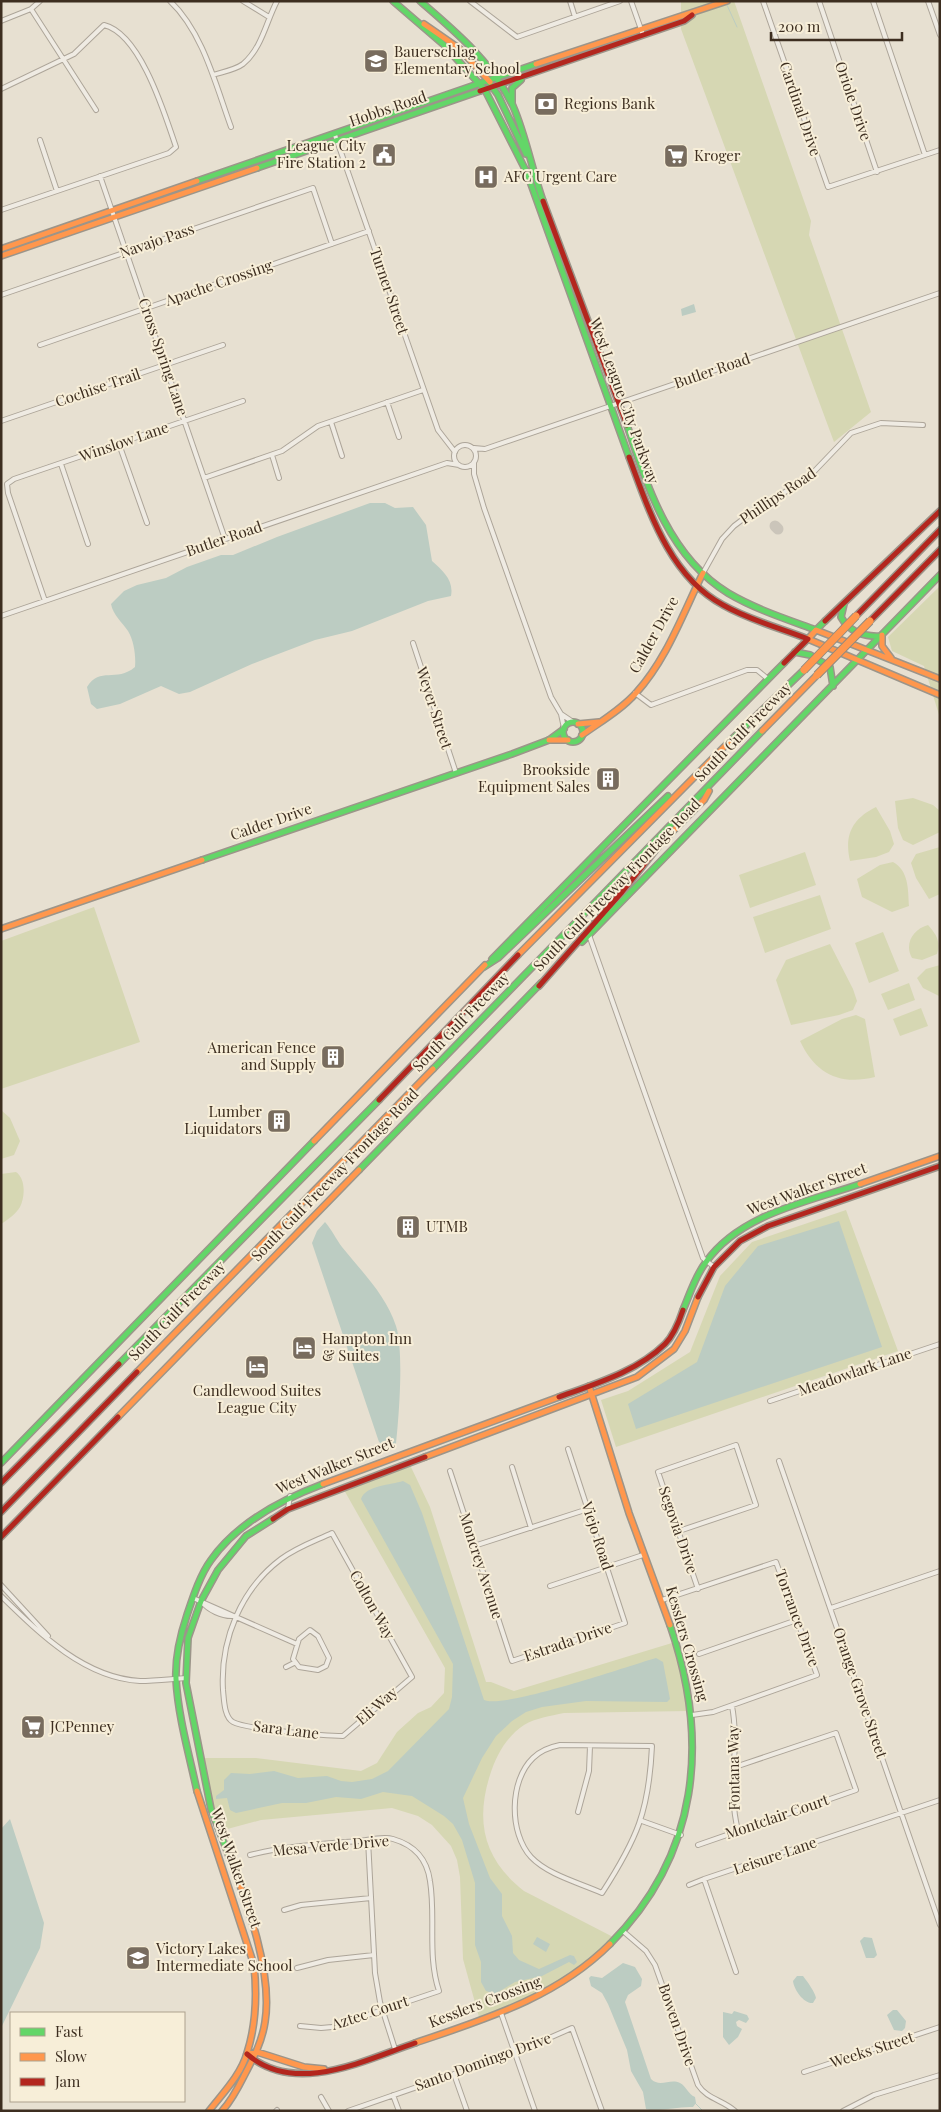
<svg xmlns="http://www.w3.org/2000/svg" width="941" height="2112" font-family="'Playfair Display',serif">
  <style>
    .green { fill: #d6d7b3 }
    .water { fill: #bcccc2 }
    .lines { fill: none; stroke-linecap: round; stroke-linejoin: round }
    .stream { stroke: #bcccc2; stroke-width: 1 }
    .taxiway { stroke: #cbc5ba; stroke-width: 11 }
    .street-casing { stroke: #ada599; stroke-width: 6 }
    .fast-casing { stroke: #9c958a; stroke-width: 8 }
    .slow-casing { stroke: #9c958a; stroke-width: 8 }
    .jam-casing { stroke: #9c958a; stroke-width: 8 }
    .street { stroke: #efebe3; stroke-width: 4 }
    .fast { stroke: #63d668; stroke-width: 5 }
    .slow { stroke: #ff974d; stroke-width: 5 }
    .jam { stroke: #b3261e; stroke-width: 5 }
    .slow-bridge-casing { stroke: #928b80; stroke-width: 9; stroke-linecap: butt }
    .slow-bridge { stroke: #ff974d; stroke-width: 7 }
    .labels { text-anchor: middle; stroke-width: 4; stroke-linejoin: round; paint-order: stroke }
    .poi-label { font-size: 15px; fill: #3d2e20; stroke: #f7eed8; text-anchor: start }
    .street-label { font-size: 15px; fill: #3d2e20; stroke: #f7eed8 }
  </style>
  <rect width="100%" height="100%" fill="#e7e0d1"/>
  <!-- green -->
  <path class="green" d="M681 1H734L811 221 809 235 871 412 834 442 681 29Z
    M104 217V218L1 254V251Z
    M940 586V718L924 666 892 651 888 637Z
    M913 798 933 805 940 811V832L913 845 903 840 898 828 895 801Z
    M876 807 890 831 894 844 889 852 876 857 850 861C844 835 852 819 876 807Z
    M940 847V894L929 899 916 878 911 863 916 854Z
    M805 852 816 885 750 908 739 875Z
    M893 862C909 871 908 889 909 906L892 912 862 897 857 879 880 865Z
    M820 895 831 929 765 953 753 917Z
    M94 907 140 1042 1 1089V941Z
    M928 925C936 934 941 941 937 954L922 960 912 958C904 944 913 929 928 925Z
    M883 932 899 971 869 983 855 943Z
    M830 944 853 989 857 1001 853 1010 839 1015 791 1025 776 980 786 960Z
    M940 965V996H939L923 988 917 978 926 969Z
    M909 983 915 1000 888 1010 881 994Z
    M921 1008 928 1026 900 1036 893 1019Z
    M856 1015 865 1019 875 1077C839 1086 815 1073 800 1041L842 1019Z
    M1 1110 10 1118 20 1141 14 1155 1 1159Z
    M16 1172C26 1179 25 1197 20 1207 16 1214 7 1220 1 1224V1174Z
    M846 1210 898 1351 616 1447 601 1400 628 1391 690 1352 720 1276 752 1242Z
    M410 1465 430 1507 486 1682H491L514 1691 672 1643 683 1677 689 1711 564 1713C550 1716 536 1718 524 1725 506 1737 496 1756 490 1775 475 1822 484 1860 524 1891L615 1938C568 1981 538 1996 479 2017L463 1959 460 1877 457 1860 451 1846 432 1825 418 1816 392 1808 261 1820 220 1831 213 1809 201 1758H256L361 1771 377 1763 397 1732 418 1713 431 1707 444 1693 445 1668 344 1490Z"/>
  <!-- water -->
  <path class="water" d="M694 304 696 312 682 316 681 309Z
    M370 503H385L395 508 413 507 426 525 432 561C443 571 454 580 451 596L428 601 352 631 315 640 252 664 190 692 179 694 161 686 120 704 97 709 91 704 87 687C100 666 116 683 135 667 136 656 134 641 128 631 122 622 113 615 111 604L124 591 137 585 166 578 187 567 221 555H233L277 537Z
    M839 1221 882 1347 636 1429 628 1404 697 1362 725 1286 758 1246Z
    M325 1222C332 1230 336 1239 342 1247 362 1272 386 1295 396 1326 404 1351 399 1416 396 1444L389 1448 379 1442 312 1243 317 1231Z
    M403 1481 410 1485 422 1513 484 1700C505 1709 628 1666 656 1658L663 1662 670 1699 667 1702 586 1701 542 1707 526 1712 512 1721 496 1736 482 1758 463 1798 469 1824 490 1878 502 1894V1916L512 1936 513 1953 519 1960 539 1969 570 1955 574 1956 577 1962 574 1965 569 1962 542 1976 515 1982 495 1994 486 1991 481 1982V1962L475 1945V1883L462 1840 453 1824 444 1816 412 1796 383 1792 361 1799 336 1797 306 1803H282L236 1813 230 1810 227 1798 216 1799V1796L224 1790V1780L231 1773 250 1774 274 1771 298 1778 327 1776 341 1781 352 1782 372 1779 388 1771 449 1709 452 1697 453 1664 361 1499C366 1485 391 1485 403 1481Z
    M10 1819 44 1923 40 1948 1 2028V1829Z
    M537 1937 550 1944 546 1952 533 1944Z
    M864 1937 872 1938 877 1955 874 1958H866L860 1941Z
    M623 1963 635 1967 642 1979 641 1986 628 1995 625 2002 651 2079C660 2088 670 2078 680 2083 686 2086 688 2094 695 2097L696 2103 693 2107C679 2106 660 2112 646 2109L643 2092 631 2071 627 2050 608 2004 602 1993 591 1986 589 1978 591 1976 602 1978Z
    M797 1976H803C807 1981 815 1992 816 1998L813 2003C804 2004 794 1990 793 1981Z
    M893 2010H897L906 2021 905 2028 902 2031 894 2030 887 2015Z
    M734 2011 747 2015 749 2019 746 2023 739 2020 736 2022 737 2026 742 2029 738 2037 729 2045 723 2037V2012L732 2014Z"/>
  <g class="lines">
    <!-- stream -->
    <path class="stream" d="M726 3 737 27
      M695 2103 703 2111"/>
    <!-- taxiway -->
    <path class="taxiway" d="M775 526 778 529"/>
    <defs>
      <path id="street" d="M170 1C203 32 216 86 231 127
        M243 1 269 17
        M470 1 517 37 620 1
        M570 1 575 17
        M631 1 643 35
        M763 1 828 187 940 150
        M819 1 877 172
        M873 1 925 155
        M928 1 940 35
        M31 9 96 110
        M1 21 31 9 40 1
        M213 75C222 72 235 70 243 64 262 48 266 22 277 1
        M1 89 74 54 104 25C141 34 165 115 176 147L169 153 1 210
        M335 135 438 430 455 452
        M40 140 57 191
        M100 176 225 539
        M1 295 313 188 332 244
        M40 345 369 231
        M387 402 399 437
        M1 421 223 345
        M331 422 342 456
        M119 444 147 523
        M454 456a11 11 0 1 1 22 0a11 11 0 1 1-22 0Z
        M474 448 485 449 940 293
        M272 455 279 478
        M474 462V474L484 508 551 697 561 714 573 722
        M61 464 88 544
        M204 478 282 451 318 426 423 390
        M703 573 722 539 734 526 763 504 805 481 851 433 881 423 923 425
        M45 601 8 493 7 484 14 479 243 401
        M1 616 447 463 459 465
        M413 643 456 773
        M635 693 651 705 747 670H757L768 679
        M561 714 564 728
        M589 935 703 1258 714 1267
        M770 1401 940 1344
        M779 1461 940 1925
        M512 1467 531 1528
        M450 1471 512 1661 625 1623 568 1449
        M288 1509 290 1496
        M679 1531 756 1505 736 1445 658 1472 698 1589
        M332 1533 412 1677 343 1736C326 1736 245 1729 233 1722 224 1717 224 1699 223 1690 220 1640 241 1589 281 1559 297 1547 315 1541 332 1533Z
        M474 1546 588 1509
        M1 1585 48 1636
        M550 1586 643 1555
        M1 1596C39 1633 84 1678 140 1681 155 1681 171 1679 186 1678
        M193 1598 297 1644
        M662 1600 776 1562 817 1675 713 1712 692 1715
        M201 1601C208 1610 222 1617 234 1616
        M831 1608 940 1571
        M310 1630 318 1636 329 1658 326 1666 318 1670 299 1667 293 1659 299 1639Z
        M699 1654 797 1620
        M286 1667 294 1663
        M732 1706C740 1747 727 1790 738 1830
        M560 1745 652 1746C649 1811 637 1839 602 1893 580 1883 548 1875 531 1857 509 1833 509 1781 533 1758 540 1751 550 1747 560 1745Z
        M578 1812 589 1771 590 1746
        M642 1821 681 1835
        M368 1840 375 1973 380 2002 395 2049
        M698 1845 856 1790 836 1733 735 1767
        M250 1855C285 1846 322 1844 359 1841 369 1840 383 1836 393 1839 414 1845 427 1859 430 1881 436 1918 427 1955 439 1991L332 2027 321 2028 300 2026
        M689 1885 704 1879
        M284 1910 301 1905 371 1898
        M624 1932 646 1951 655 1965 698 2085C707 2099 723 2100 735 2111
        M297 1968 328 1960 374 1955
        M736 1972 704 1879 940 1800
        M501 2013 535 2111
        M804 2072 940 2027
        M454 2074 467 2111
        M393 2095 399 2111
        M321 2097 329 2111
        M276 2111 277 2110
        M348 2111 515 2053 572 2028 602 2111
        M843 2111 874 2095 940 2075"/>
      <path id="fast" d="M393 1 443 44 485 90 527 173 629 457
        M420 1C455 31 493 63 513 106 526 136 532 170 543 201
        M488 81 498 95 526 154
        M512 103V88L521 80
        M257 168 480 91
        M197 181 536 64
        M627 425C647 486 669 557 728 593 755 609 786 619 816 630L825 621
        M844 604 841 617C849 632 865 637 881 636
        M795 652 810 655 830 667 833 686
        M563 732a10 10 0 1 1 20 0a10 10 0 1 1-20 0Z
        M730 741 804 670
        M202 860 512 754 549 740 564 729
        M582 942 940 575
        M492 959 784 663
        M484 967 498 958 668 796
        M433 1069 762 731
        M359 1170 541 983
        M683 1310C690 1294 695 1276 706 1262 740 1214 807 1202 860 1184
        M119 1364 379 1100
        M1 1463 314 1141
        M197 1791C189 1754 178 1716 176 1679 175 1656 180 1636 187 1615 193 1597 200 1575 211 1560 237 1523 283 1499 323 1484
        M229 1856 211 1809 186 1683 188 1638 201 1601 218 1570 246 1536 273 1519
        M610 1944C699 1855 710 1741 670 1625"/>
      <path id="slow" d="M424 24 460 49 490 82
        M536 64 727 1
        M1 249 197 181
        M1 256 257 168
        M882 635V646L891 658
        M940 679 816 630 808 639 940 695
        M578 724 599 722
        M762 731 817 675
        M582 735C600 722 621 710 636 693 667 659 683 613 703 573
        M549 740H568
        M669 835 704 800 709 791
        M1 929 202 860
        M518 955 730 741
        M314 1141 485 965
        M860 1184 940 1156
        M137 1372 433 1069
        M589 1386 629 1513 670 1625
        M118 1417 359 1170
        M425 1457 637 1377 674 1349 685 1331 698 1297
        M323 1484 559 1397
        M197 1791 254 1965C257 1994 256 2025 247 2053 241 2075 222 2094 209 2111
        M415 2043C485 2019 556 1998 610 1944
        M247 2054 257 2052 304 2067 324 2069
        M222 2111C232 2100 238 2088 244 2076 253 2059 262 2042 265 2022 273 1973 247 1902 229 1856"/>
      <path id="jam" d="M480 91 684 21 692 15
        M543 201 627 425
        M629 457C649 510 669 576 723 605 749 620 780 628 808 639L784 663
        M856 616 940 530
        M825 621 940 511
        M870 621 940 550
        M539 986 622 892 658 847
        M379 1100 518 955
        M698 1297 714 1267 740 1241 768 1226 940 1166
        M559 1397C595 1384 638 1371 665 1344 674 1335 679 1322 683 1310
        M1 1483 119 1364
        M1 1512 137 1372
        M273 1519 288 1509 425 1457
        M1 1537 118 1417
        M247 2054C295 2096 365 2060 415 2043"/>
    </defs>
    <!-- street casing -->
    <use href="#street" class="street-casing"/>
    <!-- fast casing -->
    <use href="#fast" class="fast-casing"/>
    <!-- slow casing -->
    <use href="#slow" class="slow-casing"/>
    <!-- jam casing -->
    <use href="#jam" class="jam-casing"/>
    <!-- street -->
    <use href="#street" class="street"/>
    <!-- fast -->
    <use href="#fast" class="fast"/>
    <!-- slow -->
    <use href="#slow" class="slow"/>
    <!-- jam -->
    <use href="#jam" class="jam"/>
    <defs>
      <path id="slow-bridge" d="M804 670 856 616
        M817 675 870 621"/>
    </defs>
    <!-- slow-bridge casing -->
    <use href="#slow-bridge" class="slow-bridge-casing"/>
    <!-- slow-bridge -->
    <use href="#slow-bridge" class="slow-bridge"/>
  </g>
  <!-- icons -->
  <defs>
    <symbol id="school-square" viewBox="-11 -11 22 22"><rect x="-9" y="-9" width="18" height="18" rx="4" fill="#786c5e" stroke="#f7eed8"/><path d="M0-5L7-2L0 1L-7-2ZM-4 1L0 2.5L4 1V4Q0 6-4 4Z" fill="#fff"/></symbol>
    <symbol id="bank-square" viewBox="-11 -11 22 22"><rect x="-9" y="-9" width="18" height="18" rx="4" fill="#786c5e" stroke="#f7eed8"/><path d="M-6-4H6V4H-6ZM0-2.3a2.3 2.3 0 1 0 0 4.6a2.3 2.3 0 1 0 0-4.6Z" fill="#fff"/></symbol>
    <symbol id="civic-square" viewBox="-11 -11 22 22"><rect x="-9" y="-9" width="18" height="18" rx="4" fill="#786c5e" stroke="#f7eed8"/><path d="M-.6-6.5H3V-4.5H.6V-3L4-1V1h2V6H-6V1h2V-1L-.6-3ZM-1.2 2.5V6h2.4V2.5Z" fill="#fff"/></symbol>
    <symbol id="supermarket-square" viewBox="-11 -11 22 22"><rect x="-9" y="-9" width="18" height="18" rx="4" fill="#786c5e" stroke="#f7eed8"/><path d="M-6-5.5h2.5l.6 2H6L4.5 2H-2.5L-4.4-4H-6ZM-1.5 3.2a1.3 1.3 0 1 0 .1 0ZM3 3.2a1.3 1.3 0 1 0 .1 0Z" fill="#fff"/></symbol>
    <symbol id="hospital-square" viewBox="-11 -11 22 22"><rect x="-9" y="-9" width="18" height="18" rx="4" fill="#786c5e" stroke="#f7eed8"/><path d="M-5-5h3v3.5h4V-5h3V5h-3V1.5h-4V5h-3Z" fill="#fff"/></symbol>
    <symbol id="building-square" viewBox="-11 -11 22 22"><rect x="-9" y="-9" width="18" height="18" rx="4" fill="#786c5e" stroke="#f7eed8"/><path d="M-4-6H4V6H1V3H-1V6H-4ZM-2.5-4.3h1.7v1.8h-1.7ZM.8-4.3h1.7v1.8H.8ZM-2.5-1h1.7V.8h-1.7ZM.8-1h1.7V.8H.8Z" fill="#fff"/></symbol>
    <symbol id="hotel-square" viewBox="-11 -11 22 22"><rect x="-9" y="-9" width="18" height="18" rx="4" fill="#786c5e" stroke="#f7eed8"/><path d="M-6-4.5h1.5V1H6V5H4.5V3h-9V5H-6ZM-4 0a1.8 1.8 0 1 1 3.6 0ZM.5 0V-2.5h3Q6-2.5 6 0Z" fill="#fff"/></symbol>
  </defs>
  <g fill-rule="evenodd">
    <use href="#school-square" x="362" y="47" width="28" height="28"/>
    <use href="#bank-square" x="532" y="90" width="28" height="28"/>
    <use href="#civic-square" x="370" y="141" width="28" height="28"/>
    <use href="#supermarket-square" x="662" y="142" width="28" height="28"/>
    <use href="#hospital-square" x="472" y="163" width="28" height="28"/>
    <use href="#building-square" x="594" y="765" width="28" height="28"/>
    <use href="#building-square" x="319" y="1043" width="28" height="28"/>
    <use href="#building-square" x="265" y="1107" width="28" height="28"/>
    <use href="#building-square" x="394" y="1213" width="28" height="28"/>
    <use href="#hotel-square" x="290" y="1334" width="28" height="28"/>
    <use href="#hotel-square" x="243" y="1353" width="28" height="28"/>
    <use href="#supermarket-square" x="19" y="1713" width="28" height="28"/>
    <use href="#school-square" x="124" y="1944" width="28" height="28"/>
  </g>
  <g class="labels">
    <!-- poi labels -->
    <g class="poi-label">
      <text x="394" y="57">Bauerschlag<tspan x="394" dy="17">Elementary School</tspan></text>
      <text x="564" y="109">Regions Bank</text>
      <text x="366" y="151" text-anchor="end">League City<tspan x="366" dy="17">Fire Station 2</tspan></text>
      <text x="694" y="161">Kroger</text>
      <text x="504" y="182">AFC Urgent Care</text>
      <text x="590" y="775" text-anchor="end">Brookside<tspan x="590" dy="17">Equipment Sales</tspan></text>
      <text x="316" y="1053" text-anchor="end">American Fence<tspan x="316" dy="17">and Supply</tspan></text>
      <text x="262" y="1117" text-anchor="end">Lumber<tspan x="262" dy="17">Liquidators</tspan></text>
      <text x="426" y="1232">UTMB</text>
      <text x="322" y="1344">Hampton Inn<tspan x="322" dy="17">&amp; Suites</tspan></text>
      <text x="257" y="1396" text-anchor="middle">Candlewood Suites<tspan x="257" dy="17">League City</tspan></text>
      <text x="50" y="1732">JCPenney</text>
      <text x="156" y="1954">Victory Lakes<tspan x="156" dy="17">Intermediate School</tspan></text>
    </g>
    <!-- street labels -->
    <g class="street-label">
      <text transform="translate(853 101) rotate(71)" y="5">Oriole Drive</text>
      <text transform="translate(388 109) rotate(-19)" y="5">Hobbs Road</text>
      <text transform="translate(800 109) rotate(71)" y="5">Cardinal Drive</text>
      <text transform="translate(157 241) rotate(-19)" y="5">Navajo Pass</text>
      <text transform="translate(219 283) rotate(-19)" y="5">Apache Crossing</text>
      <text transform="translate(389 291) rotate(71)" y="5">Turner Street</text>
      <text transform="translate(163 357) rotate(71)" y="5">Cross Spring Lane</text>
      <text transform="translate(712 371) rotate(-19)" y="5">Butler Road</text>
      <text transform="translate(98 388) rotate(-19)" y="5">Cochise Trail</text>
      <text transform="translate(624 401) rotate(70)" y="5">West League City Parkway</text>
      <text transform="translate(124 442) rotate(-19)" y="5">Winslow Lane</text>
      <text transform="translate(778 496) rotate(-34)" y="5">Phillips Road</text>
      <text transform="translate(224 539) rotate(-19)" y="5">Butler Road</text>
      <text transform="translate(654 635) rotate(-61)" y="5">Calder Drive</text>
      <text transform="translate(434 708) rotate(72)" y="5">Weyer Street</text>
      <text transform="translate(743 732) rotate(-46)" y="5">South Gulf Freeway</text>
      <text transform="translate(271 822) rotate(-19)" y="5">Calder Drive</text>
      <text transform="translate(617 885) rotate(-46)" y="5">South Gulf Freeway Frontage Road</text>
      <text transform="translate(461 1022) rotate(-46)" y="5">South Gulf Freeway</text>
      <text transform="translate(335 1175) rotate(-46)" y="5">South Gulf Freeway Frontage Road</text>
      <text transform="translate(807 1189) rotate(-20)" y="5">West Walker Street</text>
      <text transform="translate(177 1311) rotate(-46)" y="5">South Gulf Freeway</text>
      <text transform="translate(855 1372) rotate(-19)" y="5">Meadowlark Lane</text>
      <text transform="translate(335 1466) rotate(-22)" y="5">West Walker Street</text>
      <text transform="translate(678 1530) rotate(71)" y="5">Segovia Drive</text>
      <text transform="translate(597 1536) rotate(72)" y="5">Viejo Road</text>
      <text transform="translate(481 1566) rotate(72)" y="5">Moncrey Avenue</text>
      <text transform="translate(372 1605) rotate(61)" y="5">Colton Way</text>
      <text transform="translate(797 1618) rotate(70)" y="5">Torrance Drive</text>
      <text transform="translate(568 1642) rotate(-19)" y="5">Estrada Drive</text>
      <text transform="translate(687 1644) rotate(74)" y="5">Kesslers Crossing</text>
      <text transform="translate(860 1693) rotate(71)" y="5">Orange Grove Street</text>
      <text transform="translate(377 1706) rotate(-41)" y="5">Eli Way</text>
      <text transform="translate(286 1730) rotate(7)" y="5">Sara Lane</text>
      <text transform="translate(734 1768) rotate(-91)" y="5">Fontana Way</text>
      <text transform="translate(777 1817) rotate(-19)" y="5">Montclair Court</text>
      <text transform="translate(331 1846) rotate(-5)" y="5">Mesa Verde Drive</text>
      <text transform="translate(775 1856) rotate(-19)" y="5">Leisure Lane</text>
      <text transform="translate(236 1868) rotate(71)" y="5">West Walker Street</text>
      <text transform="translate(485 2002) rotate(-21)" y="5">Kesslers Crossing</text>
      <text transform="translate(370 2013) rotate(-18)" y="5">Aztec Court</text>
      <text transform="translate(677 2025) rotate(71)" y="5">Bowen Drive</text>
      <text transform="translate(872 2050) rotate(-18)" y="5">Weeks Street</text>
      <text transform="translate(483 2062) rotate(-20)" y="5">Santo Domingo Drive</text>
    </g>
  </g>
  <!-- border -->
  <rect width="941" height="2112" fill="none" stroke="#3d2e20" stroke-width="5"/>
  <!-- legend -->
  <rect x="10" y="2012" width="175" height="90" fill="#f7eed8" stroke="#ada18e"/>
  <rect x="20" y="2028" width="25" height="8" fill="#63d668" stroke="#ada18e"/>
  <text x="55" y="2037" font-size="15" fill="#3d2e20">Fast</text>
  <rect x="20" y="2053" width="25" height="8" fill="#ff974d" stroke="#ada18e"/>
  <text x="55" y="2062" font-size="15" fill="#3d2e20">Slow</text>
  <rect x="20" y="2078" width="25" height="8" fill="#b3261e" stroke="#ada18e"/>
  <text x="55" y="2087" font-size="15" fill="#3d2e20">Jam</text>
  <!-- scale -->
  <path d="M771 32v8h131v-8" fill="none" stroke="#3d2e20" stroke-width="2.5"/>
  <text x="778" y="32" font-size="15" fill="#3d2e20" stroke="#f7eed8" stroke-width="4" paint-order="stroke">200 m</text>
</svg>
